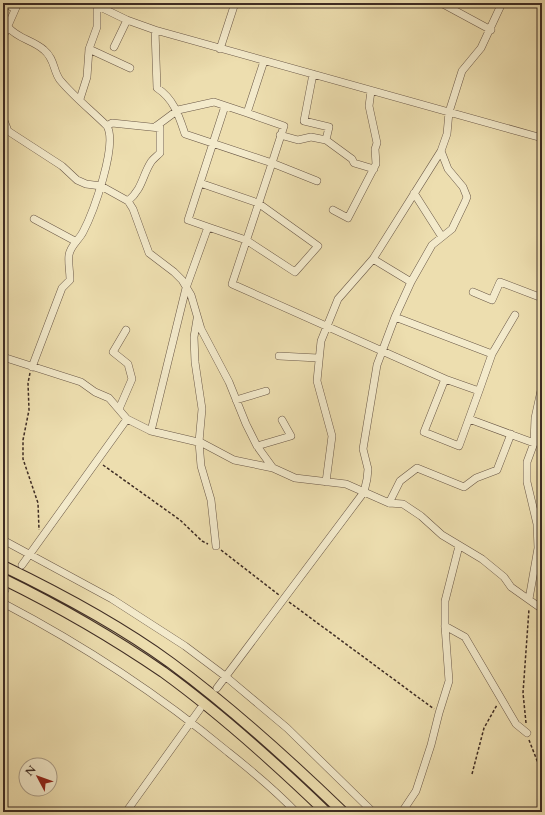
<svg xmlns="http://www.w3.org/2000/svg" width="545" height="815" font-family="Cardo,serif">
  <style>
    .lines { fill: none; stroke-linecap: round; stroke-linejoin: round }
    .minor-casing { stroke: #6a5847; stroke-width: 8 }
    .highway-casing { stroke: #3e2c24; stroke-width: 12 }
    .path { stroke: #3e2c24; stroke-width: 1.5; stroke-dasharray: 3 2; stroke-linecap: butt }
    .minor { stroke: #f3eacb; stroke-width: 7 }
    .highway { stroke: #eddeaf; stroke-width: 10 }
  </style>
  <rect width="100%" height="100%" fill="#eddeaf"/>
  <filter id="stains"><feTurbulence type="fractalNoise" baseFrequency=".005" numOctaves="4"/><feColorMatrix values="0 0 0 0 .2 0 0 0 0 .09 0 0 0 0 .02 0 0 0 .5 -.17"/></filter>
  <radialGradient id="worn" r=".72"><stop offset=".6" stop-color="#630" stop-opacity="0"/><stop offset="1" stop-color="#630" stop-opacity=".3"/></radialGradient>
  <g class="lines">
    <defs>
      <path id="minor" d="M5 3 15 9
        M92 3 127 20 155 30 542 138
        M441 3 491 30
        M8 27C18 39 33 40 44 50 55 59 53 71 60 80 74 97 92 111 107 126 118 145 93 213 83 232 79 240 70 246 69 255 68 263 70 272 70 280L62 288 32 367
        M155 30 157 88C174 99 179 116 185 134L272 163 284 126 247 113 264 61
        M3 37 18 3
        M114 47 127 20
        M89 49 130 68
        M220 49 235 3
        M313 74 304 121 329 127 326 140 352 159 354 163 374 169
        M80 99 87 77 89 49 97 27V3
        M3 118 8 131 62 166 77 180 86 184 101 186 128 201 133 209 149 253 174 272 182 280 191 295 201 329 229 382 246 424 257 446 273 468
        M107 126 112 123 160 128V153C157 156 153 159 151 162 142 176 143 188 128 201
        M155 127 178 110 214 102 247 113
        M280 135 298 140 311 137 326 140
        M317 181 272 163 232 284 445 379 479 391 492 354 395 317
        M200 183 258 203 318 246 295 272 246 240 208 227
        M414 193 442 237
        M333 210 348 218 376 164 375 149 377 143 369 106 371 91
        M34 219 75 241
        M373 259 411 282
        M473 292 492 300 500 282 542 298
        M197 319 194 337 195 362 202 409 199 442 201 466 211 500 216 546
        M492 354 515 315
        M279 356 318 358
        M3 357 81 382 95 392 109 398 127 419 151 431 202 443 234 460 273 468 295 478 346 484 389 503 403 504 421 516 442 535 482 559 504 577 511 587 542 609
        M445 379 424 432 459 446 479 391
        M236 400 266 391
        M119 409 132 379 128 364 113 352 126 330
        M469 419 534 443
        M151 431 186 288 208 227 188 220 225 106
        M257 446 291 436 282 420
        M326 482 332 436 317 381 321 341 338 299 373 259 441 151
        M389 503 400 481 417 468 464 487 476 478 497 470 511 434
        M3 540 112 599 185 646 225 676 287 728 373 812
        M22 565 127 419
        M3 593 5 590
        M529 599 538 548 537 524 527 482V462L534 443 535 418 542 386
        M3 603C85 646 157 693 228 752 252 771 275 790 296 812
        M445 626 465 637 516 724 527 733
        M217 688 364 492 367 479 368 469 363 449 377 365 395 317 411 282 432 245 452 229 465 202 467 197 463 187 448 169 441 151 447 134 449 112 462 71 481 48 502 3
        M126 812 200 709
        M402 812 416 791 431 745 439 713 449 681 445 626V601L459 546"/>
      <path id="highway" d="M3 566C61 594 119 625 171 663 232 708 288 759 343 812
        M3 579C58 606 112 637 163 672 221 714 274 762 326 812"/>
    </defs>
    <!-- minor casing -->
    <use href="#minor" class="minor-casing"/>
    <!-- highway casing -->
    <use href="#highway" class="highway-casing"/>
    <!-- path -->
    <path class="path" d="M30 373 28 383 29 410 23 440V459L38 503 39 530
      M103 465 180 520 202 541 208 544
      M221 550 279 595
      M289 602 434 709
      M526 723 523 693 529 609
      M529 740 538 763V790L542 793
      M472 774 484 728 497 705"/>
    <!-- minor -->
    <use href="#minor" class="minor"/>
    <!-- highway -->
    <use href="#highway" class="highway"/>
  </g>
  <!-- margin -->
  <rect width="545" height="815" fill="none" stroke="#eddeaf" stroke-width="16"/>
  <rect x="4" y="4" width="537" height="807" fill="none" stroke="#3e2c24" stroke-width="2"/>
  <rect x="8" y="8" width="529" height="799" fill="none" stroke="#3e2c24"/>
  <!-- north arrow -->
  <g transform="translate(38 777) rotate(311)"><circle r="19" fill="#f3eacb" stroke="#ab9e88"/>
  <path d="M0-3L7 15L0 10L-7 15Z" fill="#8f2418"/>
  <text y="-6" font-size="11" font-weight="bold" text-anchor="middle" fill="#3e2c24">N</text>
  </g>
  <rect width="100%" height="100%" filter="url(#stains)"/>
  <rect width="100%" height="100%" fill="url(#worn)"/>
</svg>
